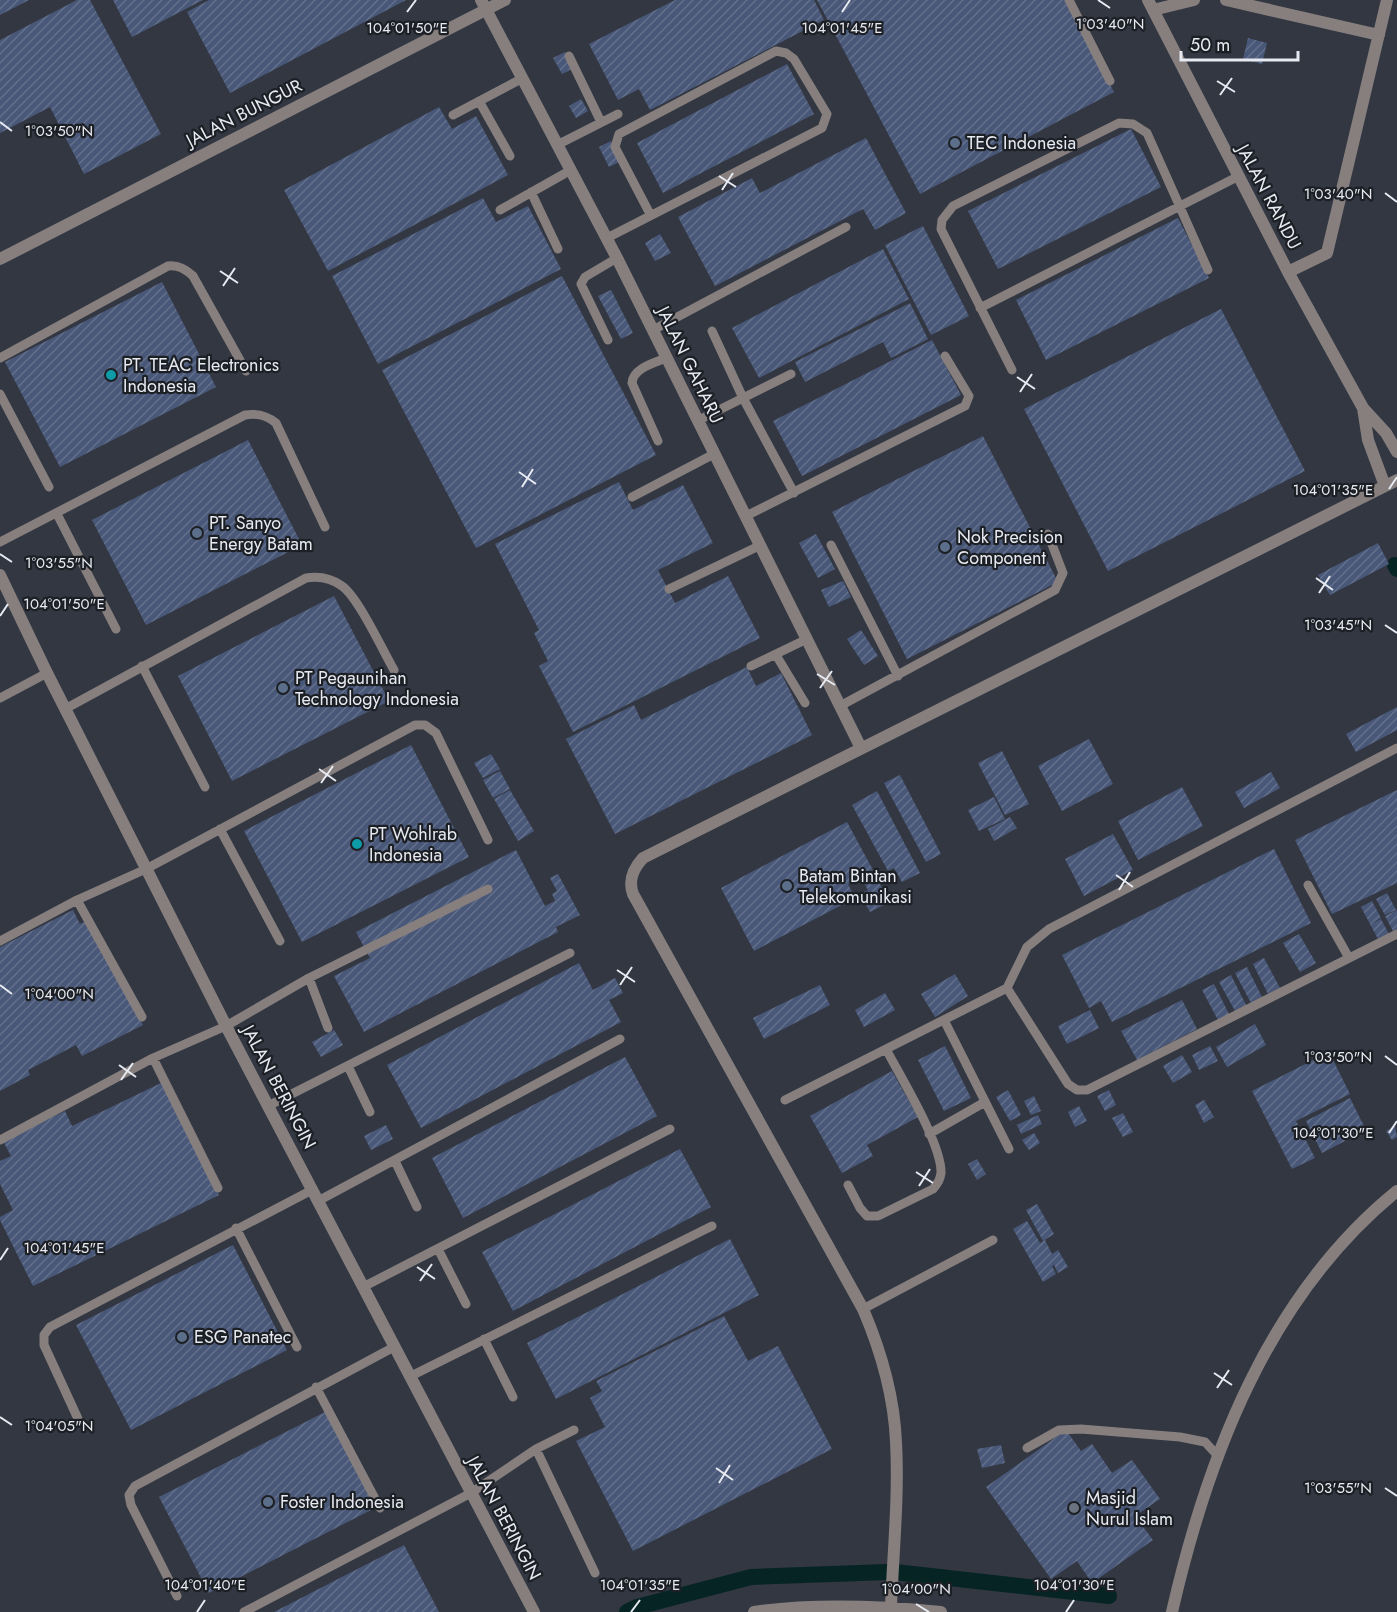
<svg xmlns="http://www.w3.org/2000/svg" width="1397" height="1612" font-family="Jost,sans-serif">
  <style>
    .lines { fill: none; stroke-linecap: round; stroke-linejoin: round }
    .canal { stroke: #072425; stroke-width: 16 }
    .building { fill: url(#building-hatch) }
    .lane { stroke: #867f7e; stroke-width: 9 }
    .street { stroke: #867f7e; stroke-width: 12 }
    .ticks { fill: none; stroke: #e7eaf1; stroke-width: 2 }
    .service-dot { fill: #5c6f8a; stroke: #1c1f24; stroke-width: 2 }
    .culture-dot { fill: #0f9aa8; stroke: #1c1f24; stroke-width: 2 }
    .worship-dot { fill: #6b7280; stroke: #1c1f24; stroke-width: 2 }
    .labels { text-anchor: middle; stroke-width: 4.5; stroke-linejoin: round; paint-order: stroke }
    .street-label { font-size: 18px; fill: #e7eaf1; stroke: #1c1f24 }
    .poi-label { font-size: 18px; fill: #e7eaf1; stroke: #1c1f24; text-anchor: start }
    .ticks-label { font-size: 15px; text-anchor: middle; fill: #e7eaf1; stroke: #1c1f24; stroke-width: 4.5; stroke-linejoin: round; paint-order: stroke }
  </style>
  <defs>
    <pattern id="building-hatch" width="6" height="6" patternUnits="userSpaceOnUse" patternTransform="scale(1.5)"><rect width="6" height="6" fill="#495879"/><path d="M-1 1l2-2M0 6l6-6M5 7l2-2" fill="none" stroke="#63708c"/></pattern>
  </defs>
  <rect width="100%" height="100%" fill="#323742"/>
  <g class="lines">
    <!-- canal -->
    <path class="canal" d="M1395 565 1397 569
      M895 1572 1109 1596
      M627 1612 637 1607 751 1577 887 1572"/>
  </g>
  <!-- building -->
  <path class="building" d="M0 0H29L0 15Z
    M77 0H90L161 134 84 174 50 107 0 133V40Z
    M113 0H203L132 37Z
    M209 0H406L230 93 187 12Z
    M675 0H814L824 20 650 110 639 89 618 100 589 44Z
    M817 0H1066L1114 92 920 194Z
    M1248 38 1267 43 1262 64 1243 59Z
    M565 52 574 68 562 74 553 58Z
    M787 64 814 114 663 193 637 143Z
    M581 99 588 111 576 118 569 106Z
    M439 107 452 129 476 116 508 175 328 271 284 190Z
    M1131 129 1161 187 998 269 968 211Z
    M866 138 906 213 875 230 863 209 715 286 678 217 752 178 760 193Z
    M611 141 621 161 609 167 599 147Z
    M483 198 496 222 528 206 561 269 378 364 332 276Z
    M1178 218 1209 278 1046 360 1016 300Z
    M923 226 969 316 931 335 885 245Z
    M660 234 671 253 655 261 645 243Z
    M883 249 909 299 759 378 732 328Z
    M562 276 656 455 476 548 382 370Z
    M162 282 216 387 60 467 5 362Z
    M611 290 633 333 621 339 598 296Z
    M910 303 928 339 891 358 883 342 805 382 795 362Z
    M1221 309 1305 471 1108 571 1024 409Z
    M932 340 961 395 802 476 773 421Z
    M983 436 1058 582 907 659 832 512Z
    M248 440 302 545 146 625 92 520Z
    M619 482 633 510 683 485 713 543 658 570 675 603 728 576 760 638 573 732 539 666 548 661 534 633 539 630 495 544Z
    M816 534 835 569 818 578 799 543Z
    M1378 543 1389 564 1330 595 1318 575Z
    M843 581 851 597 829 607 821 590Z
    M334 596 389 701 232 781 178 676Z
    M861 630 878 656 864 665 847 639Z
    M747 667 756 686 781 673 812 735 615 834 566 739 634 705 641 720Z
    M1397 707V730L1356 752 1346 734Z
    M1089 739 1113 784 1062 811 1038 766Z
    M411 745 469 857 302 942 244 831Z
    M1002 751 1029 804 1005 815 978 763Z
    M491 754 500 769 483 778 474 763Z
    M500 771 510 789 493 798 483 780Z
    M1271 772 1280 788 1244 808 1235 792Z
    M900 775 941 854 926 862 884 783Z
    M1182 787 1203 826 1138 860 1118 821Z
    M510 790 534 831 518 841 494 799Z
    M1397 790V883L1332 914 1295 840Z
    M877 791 920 873 902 882 894 868 888 871 852 805Z
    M994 797 1005 819 979 831 968 810Z
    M1010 817 1017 828 994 841 988 829Z
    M847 822 873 870 848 884 855 898 754 951 721 888Z
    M1113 834 1133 870 1084 896 1065 859Z
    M1274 849 1311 923 1112 1022 1101 1001 1089 1008 1062 955Z
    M516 850 545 906 555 901 552 894 557 891 550 878 558 874 580 915 556 927 558 932 364 1032 334 976 370 958 356 932Z
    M874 873 890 902 870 912 860 894 868 890 862 879Z
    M1387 893 1396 910 1385 915 1376 899Z
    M1372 901 1381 918 1370 924 1361 907Z
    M73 910 80 924 88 920 143 1025 82 1056 76 1045 28 1070 30 1075 0 1091V947Z
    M1397 910V932L1394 933 1385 916Z
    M1381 919 1390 936 1379 941 1370 924Z
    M1299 934 1316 963 1300 972 1283 943Z
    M1264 958 1280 988 1268 994 1253 964Z
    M579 963 593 990 615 978 623 993 609 1000 621 1022 421 1128 387 1065Z
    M1247 967 1262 997 1251 1003 1235 973Z
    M955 974 968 996 935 1017 921 994Z
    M1231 975 1246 1005 1235 1011 1219 982Z
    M1214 984 1229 1014 1218 1020 1202 990Z
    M820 985 830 1005 764 1039 753 1018Z
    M885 993 895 1010 864 1027 855 1010Z
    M1182 1000 1197 1029 1137 1060 1121 1031Z
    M1090 1010 1099 1028 1067 1044 1058 1026Z
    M1255 1024 1266 1045 1227 1067 1216 1047Z
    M334 1030 343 1045 321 1057 312 1042Z
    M945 1046 971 1098 944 1111 918 1060Z
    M1210 1046 1218 1061 1199 1070 1192 1055Z
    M1329 1052 1350 1094 1296 1121 1315 1158 1292 1169 1252 1091Z
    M1182 1055 1192 1072 1173 1083 1163 1066Z
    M625 1057 657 1116 463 1218 432 1158Z
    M892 1071 918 1117 867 1145 873 1156 842 1173 810 1116Z
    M163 1082 219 1195 33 1286 0 1220V1217L13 1210 0 1184V1161L11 1156 3 1141 65 1111 72 1126Z
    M1008 1090 1021 1115 1010 1121 996 1097Z
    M1109 1090 1116 1105 1105 1111 1097 1096Z
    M1034 1096 1041 1111 1031 1115 1024 1101Z
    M1350 1098 1366 1130 1322 1153 1306 1121Z
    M1204 1100 1214 1117 1204 1123 1195 1105Z
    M1079 1106 1087 1121 1075 1127 1068 1112Z
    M1123 1113 1133 1132 1123 1137 1112 1118Z
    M1038 1115 1042 1124 1021 1134 1017 1125Z
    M386 1125 393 1139 371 1150 364 1136Z
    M1395 1126 1397 1137 1392 1140 1386 1131Z
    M1034 1133 1040 1143 1029 1150 1022 1140Z
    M680 1149 711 1207 513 1311 482 1252Z
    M977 1159 986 1174 977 1180 968 1164Z
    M1037 1204 1054 1234 1043 1241 1026 1210Z
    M1027 1221 1040 1243 1045 1240 1052 1254 1058 1250 1068 1267 1058 1273 1054 1265 1052 1266 1056 1274 1043 1282 1013 1229Z
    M730 1239 759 1295 556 1399 527 1343Z
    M233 1245 287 1350 131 1430 76 1325Z
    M724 1316 748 1361 778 1346 832 1449 633 1551 576 1441 605 1427 590 1398 602 1391 596 1381Z
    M327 1411 377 1507 209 1593 159 1497Z
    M1066 1430 1081 1451 1092 1444 1112 1473 1132 1460 1160 1499 1135 1516 1153 1540 1092 1583 1077 1561 1051 1579 986 1487Z
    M1001 1445 1005 1463 982 1468 977 1449Z
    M404 1545 439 1612H274Z"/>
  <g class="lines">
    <!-- lane -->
    <path class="lane" d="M1069 0 1110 81
      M569 56 601 122
      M479 101 510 156
      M453 115 523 78
      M557 145 618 114
      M531 192 558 249
      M500 210 571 170
      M607 238 822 128 827 114 794 59 786 53 776 51 619 134 615 147 650 214
      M980 308 1237 177
      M653 330 846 227
      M712 331 743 398 794 493
      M608 340 581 284 585 277 617 258
      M0 358 168 266C179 265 185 269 193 276L246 371
      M1012 370 941 229 942 220 953 206 1119 123 1133 124 1147 133 1208 270
      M0 394 49 487
      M697 421 791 374
      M658 441 632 383C633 368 654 363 666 358
      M632 497 714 454
      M57 514 116 629
      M746 516 965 406 969 396 945 356
      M0 542 245 415C257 413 266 415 276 423L325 527
      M831 545 898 676
      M669 589 761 545
      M776 655 805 703
      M142 666 205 787
      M751 666 807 639
      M0 698 47 673
      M840 706 1055 590 1063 573 1048 534
      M65 709 306 578C319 576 331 578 342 586 358 597 383 651 394 670
      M220 829 280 941
      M1308 885 1349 958
      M77 900 142 1017
      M0 941 77 900 146 869 415 725H425L436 733 488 840
      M309 978 328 1028
      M1007 988 1068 1084 1077 1090H1087L1397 934
      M944 1020 1009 1149
      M153 1058 218 1188
      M348 1066 370 1112
      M785 1100 1007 988 1027 947 1049 929 1397 748
      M268 1106 570 953
      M929 1134 985 1102
      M0 1140 153 1058 226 1026 309 978 488 889
      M395 1161 417 1207
      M848 1185 860 1208 867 1216H878L933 1189C938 1183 940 1180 941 1173 942 1144 900 1076 886 1049
      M318 1201 620 1039
      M236 1228 297 1347
      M438 1249 466 1304
      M363 1287 670 1129
      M863 1309 993 1240
      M484 1339 513 1397
      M409 1377 712 1226
      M316 1387 380 1508
      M79 1421 44 1345V1335L50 1327 312 1190
      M1027 1448 1059 1430 1081 1429 1180 1437 1205 1442 1219 1457
      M536 1449 595 1573
      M177 1596 131 1505 129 1495 135 1486 394 1347
      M244 1612 471 1493 536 1449 574 1430"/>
    <!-- street -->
    <path class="street" d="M481 0 617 258 861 748
      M1148 0 1288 272 1363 408 1386 433 1397 452
      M1226 0 1379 35
      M1153 10 1194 0
      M0 259 505 0
      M1288 272 1327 253 1387 0
      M1363 408 1368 440 1385 486
      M0 575 47 673 226 1026 534 1612
      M891 1607C893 1553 899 1496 896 1442 894 1395 881 1351 863 1309L633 894C628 880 633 869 643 858L1397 480
      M754 1612C815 1603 879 1606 941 1612
      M1172 1612C1208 1455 1269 1295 1397 1191"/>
  </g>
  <!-- ticks -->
  <path class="ticks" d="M1098 0 1110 8M407 12 416 0M842 12 850 0M1217 81 1235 92M1220 95 1232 78M0 122 12 131M719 176 736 187M722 190 733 173M1385 193 1397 202M220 271 238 283M223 286 235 268M1017 377 1035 389M1020 392 1032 374M519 472 536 484M522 487 533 469M1389 489 1397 477M0 554 12 562M1316 578 1333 590M1319 593 1330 576M0 616 8 604M1385 625 1397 633M817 674 835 685M820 688 832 671M319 769 336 781M321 783 333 766M1116 875 1133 887M1119 890 1130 872M617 970 635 982M0 985 12 994M620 985 632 967M1385 1056 1397 1065M119 1065 136 1077M121 1080 133 1063M1389 1133 1397 1121M916 1172 933 1183M919 1186 930 1169M0 1260 8 1248M417 1267 435 1279M420 1281 432 1264M1214 1373 1232 1385M1217 1388 1229 1370M0 1417 12 1425M716 1468 733 1480M719 1483 730 1465M1385 1488 1397 1496M916 1604 929 1612M197 1612 205 1600M631 1612 640 1600M1066 1612 1074 1600"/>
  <!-- markers -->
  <g class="service-dot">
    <circle cx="955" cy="143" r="6"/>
    <circle cx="197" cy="533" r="6"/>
    <circle cx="945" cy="547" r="6"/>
    <circle cx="283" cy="688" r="6"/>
    <circle cx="787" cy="886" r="6"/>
    <circle cx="182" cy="1337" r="6"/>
    <circle cx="268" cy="1502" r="6"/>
  </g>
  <g class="culture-dot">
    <circle cx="111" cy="375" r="6"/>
    <circle cx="357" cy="844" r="6"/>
  </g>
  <circle class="worship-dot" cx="1074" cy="1508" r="6"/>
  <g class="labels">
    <!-- street labels -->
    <g class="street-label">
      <text transform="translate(244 113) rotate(-27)" y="6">JALAN BUNGUR</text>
      <text transform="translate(1269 197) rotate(62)" y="6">JALAN RANDU</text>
      <text transform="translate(690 365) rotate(64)" y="6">JALAN GAHARU</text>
      <text transform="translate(279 1087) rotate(62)" y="6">JALAN BERINGIN</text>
      <text transform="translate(504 1518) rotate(62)" y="6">JALAN BERINGIN</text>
    </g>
    <!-- poi labels -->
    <g class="poi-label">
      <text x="967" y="149">TEC Indonesia</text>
      <text x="123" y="371">PT. TEAC Electronics<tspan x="123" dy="21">Indonesia</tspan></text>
      <text x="209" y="529">PT. Sanyo<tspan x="209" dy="21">Energy Batam</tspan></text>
      <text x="957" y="543">Nok Precision<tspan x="957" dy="21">Component</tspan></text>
      <text x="295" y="684">PT Pegaunihan<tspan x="295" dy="21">Technology Indonesia</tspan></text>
      <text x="369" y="840">PT Wohlrab<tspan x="369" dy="21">Indonesia</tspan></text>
      <text x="799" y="882">Batam Bintan<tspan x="799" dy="21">Telekomunikasi</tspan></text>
      <text x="194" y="1343">ESG Panatec</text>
      <text x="1086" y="1504">Masjid<tspan x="1086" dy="21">Nurul Islam</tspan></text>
      <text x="280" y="1508">Foster Indonesia</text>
    </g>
  </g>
  <g class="ticks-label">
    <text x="1110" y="29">1°03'40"N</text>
    <text x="407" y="33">104°01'50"E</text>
    <text x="842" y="33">104°01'45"E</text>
    <text x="59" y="136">1°03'50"N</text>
    <text x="1338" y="199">1°03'40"N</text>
    <text x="1333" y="495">104°01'35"E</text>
    <text x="59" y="568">1°03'55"N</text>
    <text x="64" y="609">104°01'50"E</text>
    <text x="1338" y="630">1°03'45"N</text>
    <text x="59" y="999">1°04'00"N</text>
    <text x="1338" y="1062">1°03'50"N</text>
    <text x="1333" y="1138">104°01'30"E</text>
    <text x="64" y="1253">104°01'45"E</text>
    <text x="59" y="1431">1°04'05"N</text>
    <text x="1338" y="1493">1°03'55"N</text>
    <text x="205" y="1590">104°01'40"E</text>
    <text x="640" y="1590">104°01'35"E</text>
    <text x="1074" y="1590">104°01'30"E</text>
    <text x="916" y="1594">1°04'00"N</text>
  </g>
  <!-- scale -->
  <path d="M1181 51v9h117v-9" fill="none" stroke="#e7eaf1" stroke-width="3"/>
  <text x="1190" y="51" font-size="18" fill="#e7eaf1" stroke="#1c1f24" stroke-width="4.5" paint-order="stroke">50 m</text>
</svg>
